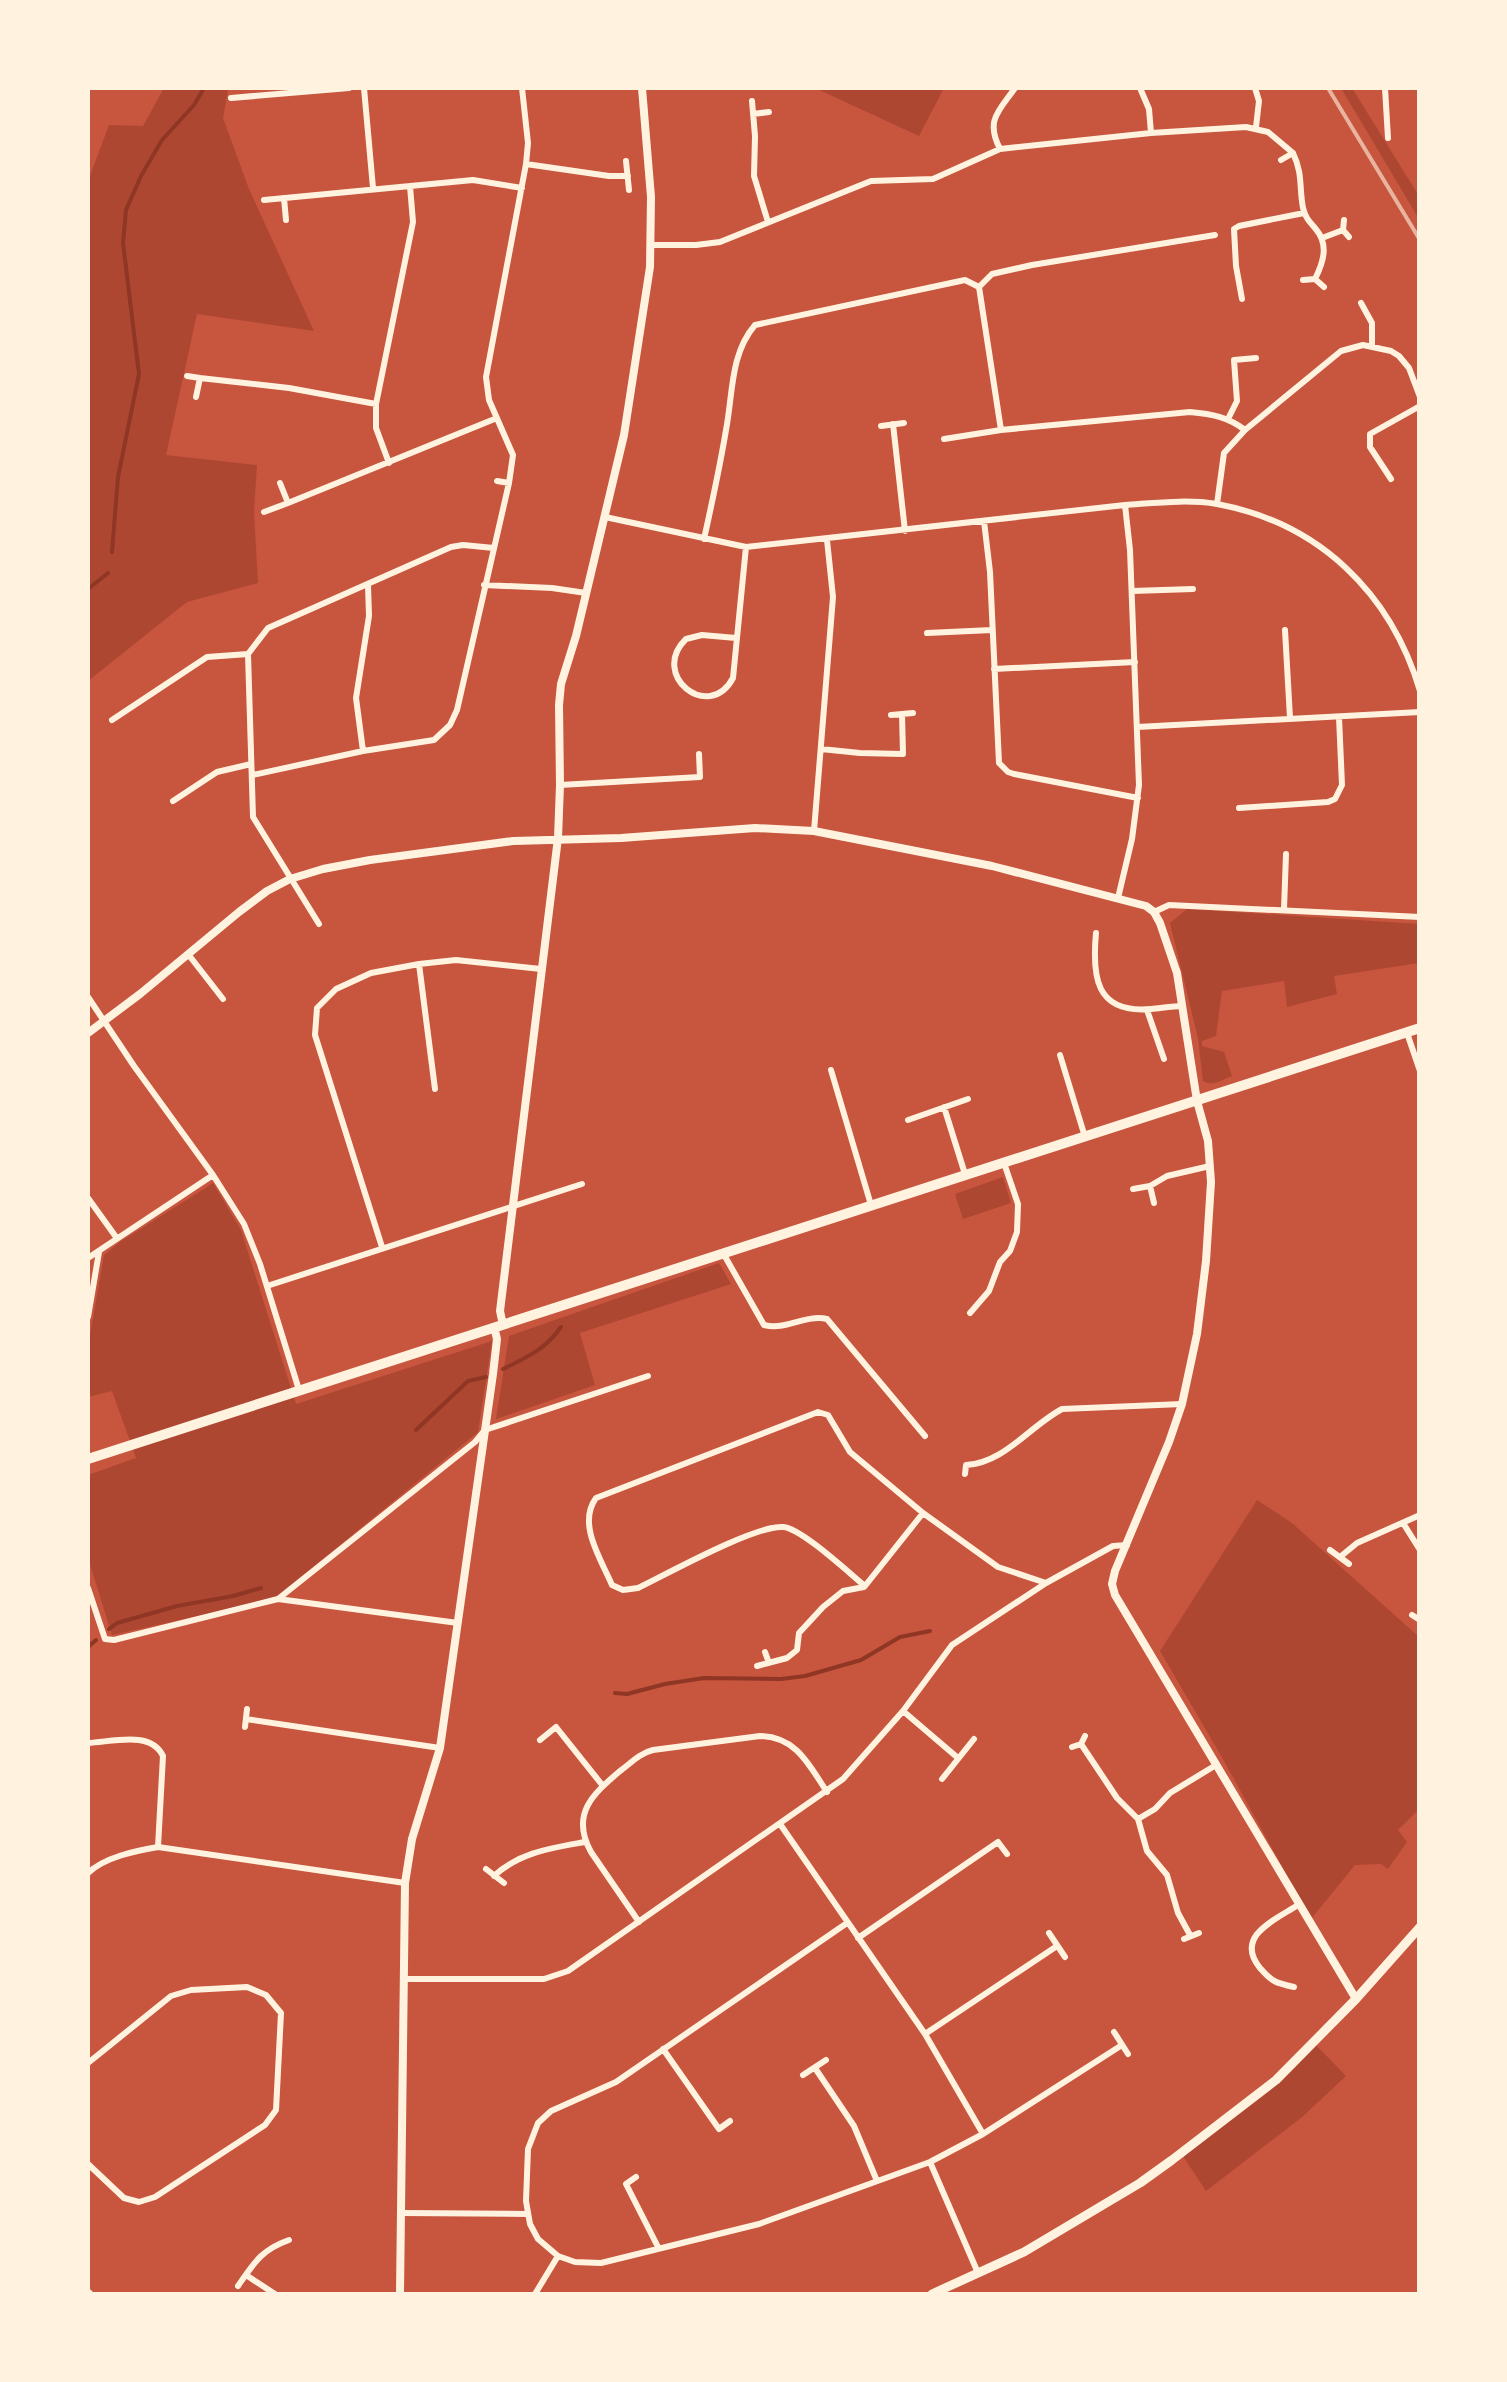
<svg xmlns="http://www.w3.org/2000/svg" width="1507" height="2382" font-family="Jost,sans-serif">
  <style>
    .green { fill: #ae4732 }
    .lines { fill: none; stroke-linecap: round; stroke-linejoin: round }
    .stream { stroke: #8f3625; stroke-width: 4 }
    .service { stroke: #fff3e0; stroke-width: 4 }
    .minor { stroke: #fff3e0; stroke-width: 6 }
    .tertiary { stroke: #fff3e0; stroke-width: 8 }
    .secondary { stroke: #fff3e0; stroke-width: 9 }
    .primary { stroke: #fff3e0; stroke-width: 10 }
    .rail { stroke: #e9b49f; stroke-width: 4 }
  </style>
  <rect width="100%" height="100%" fill="#c8553d"/>
  <!-- green -->
  <path class="green" d="M164 88H233L228 90 223 118 249 189 314 331 197 314 166 455 257 465 254 511 258 583 187 602 88 681V181L109 125 143 126Z
    M815 88H944L919 136Z
    M1341 88H1352L1419 196V219Z
    M1187 909 1419 924V963L1334 976 1337 994 1287 1007 1284 981 1222 991 1216 1036 1202 1041V1046L1224 1052 1232 1076C1222 1080 1212 1087 1203 1081L1198 1038 1170 923Z
    M1003 1177 1011 1203 963 1219 955 1194Z
    M213 1183 241 1230 296 1404 492 1341 478 1432 274 1599 112 1635 88 1558V1475L136 1458 112 1391 88 1397V1346L104 1255 120 1242Z
    M719 1263 731 1284 580 1333 595 1385 496 1419 509 1336Z
    M1257 1500 1292 1523 1419 1637V1809L1398 1830 1407 1842 1388 1869 1381 1864 1355 1865 1311 1919 1224 1761 1160 1651Z
    M1316 2045 1346 2076 1301 2118 1206 2191 1183 2156Z"/>
  <g class="lines">
    <!-- stream -->
    <path class="stream" d="M112 552 118 477 139 374 123 243 126 210 141 176 162 140 194 105 204 88
      M88 589 108 573
      M503 1369C526 1358 546 1349 561 1327
      M416 1430 468 1381 486 1377
      M109 1629 117 1623 177 1606 233 1596 261 1588
      M88 1647 96 1640
      M615 1693 627 1694 665 1684 704 1678 781 1679 805 1676 861 1660 900 1637 930 1631"/>
    <!-- service -->
    <path class="service" d="M88 2290 92 2294"/>
    <!-- minor -->
    <path class="minor" d="M364 88 373 188
      M1140 88 1149 109 1151 133
      M1255 88 1259 101 1256 127
      M1385 88 1388 138
      M231 98 349 88
      M752 101 755 136 754 176 768 222
      M753 114 769 112
      M1000 149C985 120 999 111 1015 88
      M1293 153C1303 174 1299 187 1303 208 1305 217 1309 221 1315 228 1329 244 1324 261 1315 279
      M626 161 629 190
      M526 164 609 176H628
      M284 198 286 220
      M264 200 473 180 522 188
      M1344 220 1343 230 1349 237
      M1322 238 1343 230
      M652 245H696L720 242 871 181 933 179 1000 149 1151 133 1246 127 1268 132 1293 153 1281 160
      M1303 280 1315 279 1324 287
      M979 287 1001 430
      M1242 299 1236 266 1234 229 1239 226 1304 213
      M1361 303 1372 323V346
      M187 376 200 378 196 397
      M200 378 289 388 376 404
      M1228 419 1237 401 1234 360 1256 358
      M893 424 905 531
      M881 426 904 423
      M944 439 1001 430 1190 412C1212 414 1228 417 1245 430
      M389 463 376 428V404L413 222 410 186
      M1391 479 1370 447V434L1420 406
      M497 481 509 483 513 455 489 400 486 377 526 164 528 143 522 88
      M288 503 497 418
      M1217 504 1224 453 1245 430 1341 351 1363 345 1391 351 1399 356 1409 368 1420 397
      M264 512 288 503 280 483
      M605 517 746 547 1125 505C1155 503 1187 499 1217 504 1319 523 1391 593 1420 691
      M984 521 990 572 999 763 1008 772 1014 774 1138 798
      M704 539C712 503 720 466 726 430 733 394 730 354 755 325L965 280 979 287 992 274 1032 265 1215 235
      M484 585 552 588 586 593
      M1132 591 1193 589
      M1285 630 1290 718
      M927 633 992 630
      M736 638 702 635 686 639C649 675 709 723 733 678L746 547
      M994 669 1135 662
      M891 715 913 713
      M112 720 207 657 248 654
      M1137 727 1420 712
      M821 749 860 753 903 754 902 714
      M363 751 356 698 369 616 368 585
      M253 775 363 751 434 740 450 725 457 710 509 483
      M560 785 700 777 699 754
      M173 801 217 772 251 764
      M1239 808 1328 802 1335 799 1342 785 1339 717
      M814 831 833 597 827 540
      M1118 898 1132 839 1139 785 1130 550 1125 505
      M1284 909 1286 854
      M1154 912 1169 905 1420 917
      M319 924 253 817 248 654 268 628 451 547 463 545 494 548
      M1096 933C1092 976 1095 1014 1151 1009 1162 1008 1172 1006 1183 1006
      M188 954 223 999
      M419 964 435 1089
      M88 997 134 1066 213 1175 244 1224 260 1264 299 1390
      M1147 1010 1164 1059
      M1407 1033 1420 1071
      M1060 1055 1085 1137
      M831 1070 871 1205
      M944 1107 965 1174
      M908 1120 968 1099
      M1150 1186 1154 1203
      M1133 1189 1150 1186 1167 1176 1210 1166
      M88 1198 116 1237
      M382 1247 315 1035 317 1008 336 989 371 973 419 964 456 960 541 969
      M723 1253 764 1325C786 1331 805 1314 827 1319L925 1436
      M88 1258 213 1175
      M267 1286 582 1184
      M970 1313 989 1291 1000 1262 1010 1251 1017 1232 1018 1204 1004 1163
      M88 1317 99 1252
      M965 1474 966 1465C1004 1463 1030 1426 1062 1409L1182 1404
      M923 1513 865 1586C849 1573 801 1528 783 1527 755 1525 667 1574 638 1588L623 1590 612 1585C601 1559 577 1524 596 1498L818 1412 828 1415 850 1452 923 1513 998 1567 1046 1583
      M1403 1523 1420 1550
      M1330 1550 1349 1564
      M1340 1557 1357 1543 1420 1515
      M88 1588 105 1639 114 1640 278 1599 475 1442 485 1430 648 1376
      M278 1599 458 1623
      M1412 1615 1420 1620
      M765 1652 769 1663
      M757 1666 787 1658 797 1650 799 1633 823 1607 843 1591 864 1587
      M903 1711 958 1758
      M246 1719 440 1748
      M245 1727 247 1709
      M540 1740 556 1727 603 1786
      M88 1743C112 1742 151 1730 163 1756L158 1847
      M1081 1744 1117 1798 1138 1819 1147 1851 1167 1875 1178 1913 1190 1935
      M1072 1747 1081 1744 1085 1736
      M942 1779 974 1739
      M1138 1819 1155 1809 1170 1793 1216 1765
      M780 1824 925 2034 983 2134
      M486 1869 504 1883
      M88 1873C105 1857 135 1851 158 1847L405 1883
      M494 1876C520 1852 552 1848 585 1842
      M639 1922 591 1852C570 1814 593 1794 620 1771 631 1763 640 1753 653 1750L760 1736C797 1737 809 1765 827 1792
      M847 1923 616 2082 551 2111 538 2123 528 2149 526 2201 530 2224 538 2239 558 2256 575 2262 601 2263 759 2224 930 2162 983 2134 1122 2045
      M1049 1933 1065 1957
      M858 1938 998 1842 1007 1854
      M1184 1939 1199 1933
      M403 1979H544L568 1971 843 1779 903 1711 952 1645 1046 1583 1113 1546 1127 1545
      M1294 1987C1276 1983 1272 1982 1260 1968 1234 1936 1275 1920 1298 1905
      M1114 2032 1128 2054
      M925 2034 1057 1946
      M663 2049 719 2129 730 2121
      M88 2063 171 1996 191 1990 247 1987 266 1995 281 2013 276 2110 265 2125 155 2197 139 2202 124 2198 88 2164
      M815 2068 854 2126 877 2181
      M803 2075 826 2060
      M930 2162 978 2273
      M636 2177 626 2184 658 2247
      M401 2213 527 2214
      M246 2275 275 2294
      M238 2286C254 2263 261 2250 289 2240
      M535 2294 558 2256"/>
    <!-- tertiary -->
    <path class="tertiary" d="M88 1033 140 994 239 912 267 891 290 879 323 869 370 860 513 841 621 838 755 828 814 831 992 866 1146 906 1154 912 1160 923 1177 973 1197 1101 1208 1141 1211 1182 1206 1261 1197 1334 1182 1404 1169 1442 1115 1571 1112 1584 1115 1595 1356 1999
      M503 1325 500 1311 558 838 560 785 559 705 561 684 576 636 624 435 650 267 651 197 642 88
      M400 2294 405 1883 412 1839 440 1748 493 1374 497 1339 494 1327"/>
    <!-- secondary -->
    <path class="secondary" d="M932 2294 1024 2252 1140 2183 1172 2160 1276 2080 1356 1999 1420 1927"/>
    <!-- primary -->
    <path class="primary" d="M88 1459 1420 1028"/>
    <!-- rail -->
    <path class="rail" d="M1328 88 1420 240"/>
  </g>
  <!-- border -->
  <rect width="1507" height="2382" fill="none" stroke="#fff3e0" stroke-width="180"/>
</svg>
